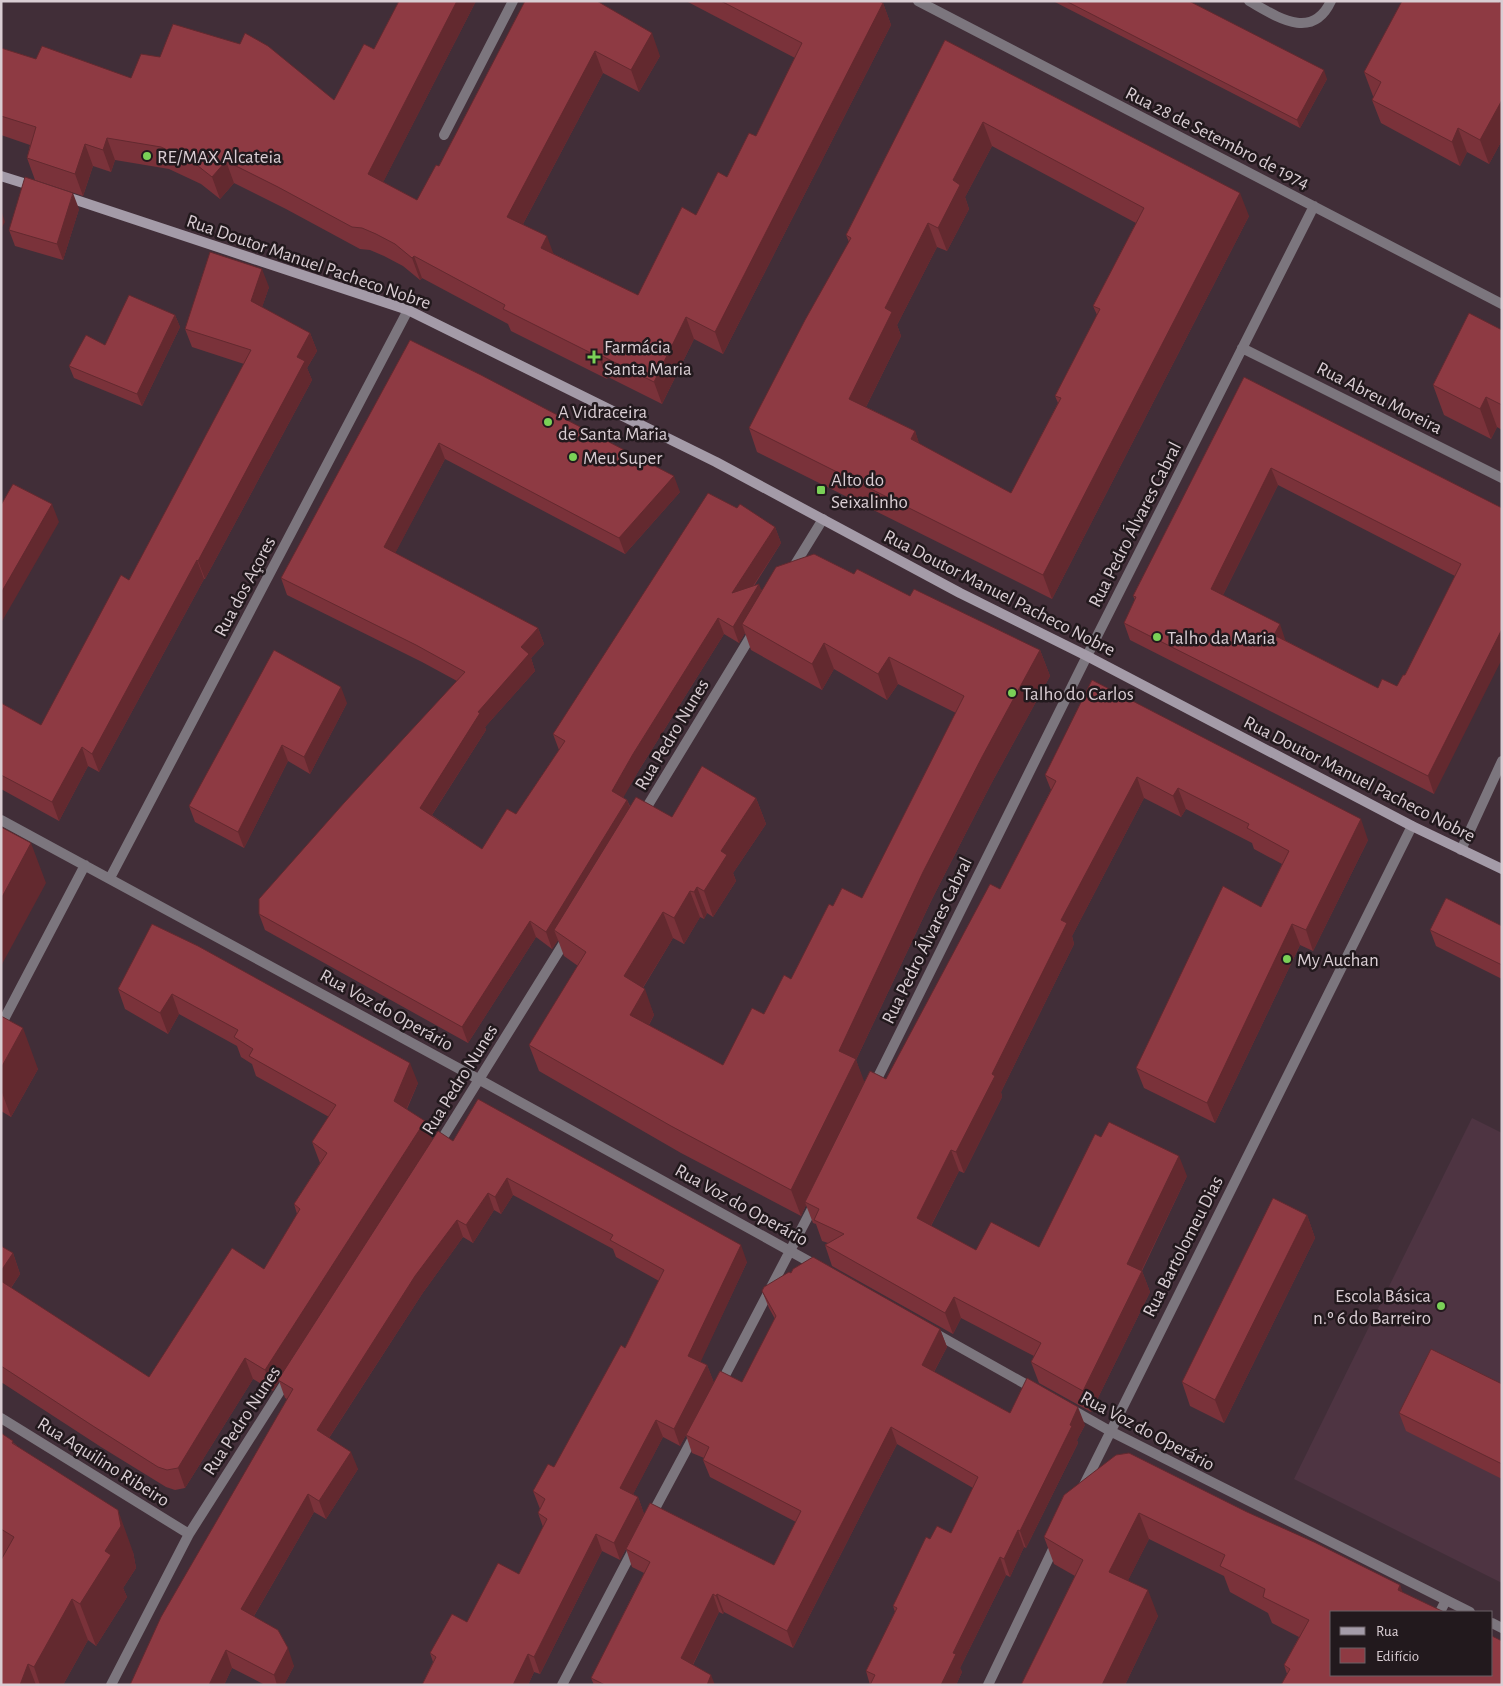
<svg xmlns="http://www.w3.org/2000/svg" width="1503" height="1686" font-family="'Alegreya Sans',sans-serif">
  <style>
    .built { fill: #4e3442 }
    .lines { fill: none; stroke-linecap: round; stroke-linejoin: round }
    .street { stroke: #7c767e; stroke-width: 10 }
    .secondary { stroke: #a49ba8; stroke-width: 10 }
    .wall { fill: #7a323a; fill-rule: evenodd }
    .shaded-wall { fill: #63292f }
    .building { fill: #8e3a43; stroke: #63292f; fill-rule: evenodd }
    .poi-dot { fill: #7ad157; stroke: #22191d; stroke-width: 2 }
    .labels { text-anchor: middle; stroke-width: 5; stroke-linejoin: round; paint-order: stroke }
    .street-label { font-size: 19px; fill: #d9cdd3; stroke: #22191d }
    .poi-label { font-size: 19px; fill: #d9cdd3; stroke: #22191d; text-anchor: start }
  </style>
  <rect width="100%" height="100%" fill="#412e38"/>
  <!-- built -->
  <path class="built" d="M1472 1118 1502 1133V1583L1294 1479Z"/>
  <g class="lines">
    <!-- street -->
    <path class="street" d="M918 1 1502 304
      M1249 1C1276 16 1312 42 1331 1
      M444 135 513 1
      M1242 348 1502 478
      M791 571 823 519
      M642 815 754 631
      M1 820 480 1080 819 1267
      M1461 850 1502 761
      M110 878 408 310
      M1 1025 85 865
      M873 1087 1087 656 1314 206
      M437 1147 567 938
      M931 1331 1036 1390
      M720 1385 815 1203
      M1071 1409 1110 1431 1470 1612
      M1 1418 189 1534
      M1083 1487 1412 826
      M650 1518 695 1434
      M1440 1612 1446 1600
      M1492 1623 1502 1628
      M111 1685 189 1534 289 1377
      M562 1685 635 1546
      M988 1685 1056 1543"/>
    <!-- secondary -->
    <path class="secondary" d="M1 176 36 187
      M64 196 408 310 716 462 960 593 1087 656 1412 826 1502 869"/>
  </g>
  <!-- wall -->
  <path class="wall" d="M399 1H476L383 182 417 200 439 166 525 1 660 56 639 92 603 73 523 224 554 254 638 295 696 215 727 177 756 136 795 58 686 1H879L883 3 891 25 723 354 694 339 662 404 608 377 607 379 511 331 508 324 422 278 420 280 403 266 384 256 370 250 360 249 286 209 234 183 220 199 201 184 169 169 115 160 111 172 93 166 83 196 35 180 27 158 30 145 1 135V48L36 59 131 78 334 100 374 49Z
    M1053 1H1189L1327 79 1300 128Z
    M1502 4V140L1489 164 1467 152 1460 166 1381 123 1372 100 1374 96H1373L1364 72Z
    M945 40 1249 216 1052 599 757 452 749 428 849 242 846 235ZM992 146 1136 223 1093 306 1097 315 1055 396 1058 403 1011 493 919 444 915 431 866 407 901 336 897 325 937 247 947 251 969 209 965 197Z
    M79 209 63 260 15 246 9 230Z
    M269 287 262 307 310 333 317 351 307 368 312 380 205 579H204L99 772 88 766 59 821 1 789V703L41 725 129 580 244 364 192 347 185 329Z
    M175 315 180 327 142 406 74 378 69 366 105 345Z
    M1502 330V430L1497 427 1491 439 1444 415 1433 385Z
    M410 340 680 492 625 554 445 459 395 553 538 628 544 644 531 658 535 671 485 727 486 730 432 815 482 849 516 814 559 750 553 734 775 527 781 543 754 586 762 590 854 574 1040 650 1050 676 991 784 932 899 856 1060 864 1083 886 1079 1000 889 1051 790 1045 775 1092 680 1368 840 1313 951 1300 945 1215 1123 1144 1088 1136 1068 1261 907 1282 864 1254 849 1252 843 1186 809 1181 817 1144 798 1072 936 1074 944 1001 1092 1002 1097 964 1173 959 1171 931 1226 976 1250 1039 1247 1187 1176 1142 1271 1150 1292 1091 1412 1039 1383 1031 1362 1034 1356 961 1318 953 1334 832 1266 825 1245 828 1243 822 1241 816 1224 813 1223 806 1205 801 1216 681 1153 539 1071 529 1045 578 966 564 956 558 940 552 949 536 937 468 1043 265 930 259 914 457 681 422 662 287 595 281 578ZM745 633 751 650 822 690 834 669 887 700 898 684 956 713 862 898 833 906 791 979 723 1065 649 1025 654 1015 643 988 673 938 684 944 700 917 704 919 707 913 713 917 736 881 733 873 766 824 756 798 672 817 630 806 627 800 623 797 639 770 724 634 739 643Z
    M1244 377 1502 508 1434 794 1130 640 1124 623 1135 600 1133 596ZM1278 485 1455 576 1405 675 1397 686 1378 688 1286 641 1223 595Z
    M347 703 310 774 288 761 244 848 195 822 189 806Z
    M152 924 418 1083 407 1109 432 1140 453 1141 747 1262 700 1362 707 1365 714 1383 742 1382 775 1319 769 1308 762 1291 940 1329 947 1347 934 1372 1010 1413 1085 1425 1077 1440 1078 1443 1026 1548 1024 1547 1010 1577 1006 1575 960 1668 962 1672 956 1685H870L866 1671 895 1612 893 1606 930 1539 951 1533 973 1488 897 1444 793 1648 724 1612 723 1614 719 1612 693 1665 715 1685H594L591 1678 644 1573 632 1567 626 1549 620 1560 602 1551 540 1674 534 1672 528 1685H422L433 1662 430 1653 467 1622 519 1574 543 1527 538 1513 540 1509 533 1491 554 1467 625 1348 659 1281 616 1257 613 1249 513 1195 501 1214 494 1210 473 1243 463 1237 422 1294 329 1438 358 1469 326 1519 314 1512 254 1616 294 1666 284 1685H265L232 1668 224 1685H130L287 1399 285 1398 279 1381 273 1391 253 1379 185 1488 175 1490 166 1487 101 1447 1 1382V1246L13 1253 20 1274 11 1288 149 1377 264 1269 297 1214 294 1204 320 1163 312 1142 329 1117 256 1076 252 1064 241 1057 237 1046 179 1014 168 1034 125 1009 118 989ZM686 1435 692 1453 704 1458 703 1460 710 1477 796 1522 774 1565 644 1514 638 1497 633 1494 663 1437 680 1446Z
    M1502 926V979L1436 946 1430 930Z
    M1 1016 38 1069 11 1117 1 1111Z
    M1307 1215 1315 1238 1224 1423 1190 1406 1182 1382Z
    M1502 1384V1479L1406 1431 1399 1413Z
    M1 1433 15 1444 133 1552 136 1568 123 1588 127 1597 96 1646 88 1640 63 1685H1Z
    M1064 1495 1247 1512 1400 1585 1402 1592 1332 1675 1287 1674 1284 1665 1299 1637 1272 1623 1268 1613 1230 1592 1224 1576 1149 1539 1128 1580 1158 1616 1125 1685H1021L1075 1576 1054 1564 1044 1537Z"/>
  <!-- shaded-wall -->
  <path class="shaded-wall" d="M457 1H476L376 196 368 174Z
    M883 3 891 25 723 354 715 332Z
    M652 33 660 56 639 92 631 70Z
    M595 51 603 73 515 239 507 217Z
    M1324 70 1327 79 1300 128 1297 120Z
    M1502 100V140L1489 164 1480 140Z
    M983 122 992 146 965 197 969 209 947 251 938 228 953 180Z
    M1458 128 1467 152 1460 166 1452 142Z
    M107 138 115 160 111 172 103 150Z
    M85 144 93 166 83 196 75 174Z
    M226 161 234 183 220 199 212 177Z
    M73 193 79 209 63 260 57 244Z
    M1240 193 1249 216 1052 599 1043 575Z
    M1 210 5 222 1 229Z
    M928 223 937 247 897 325 901 336 858 423 849 399 885 308Z
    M547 236 555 258 541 248Z
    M414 256 422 278 420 280 412 258Z
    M262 269 269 287 258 319 251 301Z
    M175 315 180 327 142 406 137 394Z
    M686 317 694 339 662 404 654 382Z
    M310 333 317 351 307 368 312 380 205 579 198 561 297 357Z
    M600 355 608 377 607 379 599 357Z
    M1486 397 1497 427 1491 439 1480 409Z
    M915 431 923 455 911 439Z
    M439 443 445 459 390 563 384 547Z
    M1271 468 1278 485 1217 607 1211 589Z
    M674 476 680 492 625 554 619 538Z
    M52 504 59 522 1 623V593Z
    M775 527 781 543 738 609 732 593Z
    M197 560 204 579 99 772 92 754Z
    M759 584 765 600 742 624 745 633 739 643 733 627Z
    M718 618 724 634 639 770 618 807 612 791 633 754Z
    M1280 624 1286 642 1274 635Z
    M538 628 544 644 531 658 535 671 485 727 486 730 426 824 420 808 478 712 521 647Z
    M1502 629V659L1434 794 1428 776Z
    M824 643 834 669 822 690 812 664Z
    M1040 650 1050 676 991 784 932 899 856 1060 866 1086 805 1202 806 1205 801 1216 791 1190 839 1051 923 872 982 757Z
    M889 657 898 684 887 700 878 674Z
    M341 687 347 703 310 774 304 757Z
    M282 745 288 761 244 848 238 832Z
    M82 747 88 766 59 821 52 802Z
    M1137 777 1144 798 1072 936 1074 944 1001 1092 1002 1097 964 1173 956 1152 1061 920Z
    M1178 788 1186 809 1181 817 1173 796Z
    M756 798 766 824 733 873 736 881 713 917 704 891 721 851Z
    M627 800 633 816 554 930 558 940 552 949 546 932Z
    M1361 819 1368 840 1313 951 1306 930Z
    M31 843 46 883 1 966V899Z
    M697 887 707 913 704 919 694 892Z
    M690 891 700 917 684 944 674 918Z
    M663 912 673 938 634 1002 624 976Z
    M530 921 536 937 468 1043 462 1027Z
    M1292 924 1300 945 1215 1123 1207 1103Z
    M645 989 654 1015 640 1041 630 1015Z
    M172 994 179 1014 168 1034 160 1013Z
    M23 1028 38 1069 11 1117 1 1090V1068Z
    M410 1063 418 1083 401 1121 394 1101Z
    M425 1121 433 1141 273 1391 265 1370Z
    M951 1150 959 1171 924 1239 917 1218Z
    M1179 1156 1187 1176 1135 1284 1127 1264Z
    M507 1178 513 1195 501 1214 495 1197Z
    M488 1193 494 1210 473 1243 466 1225Z
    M1307 1215 1315 1238 1224 1423 1215 1400Z
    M457 1220 463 1237 422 1294 323 1447 317 1430 415 1276Z
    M741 1245 747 1262 695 1374 688 1356Z
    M13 1253 20 1274 4 1298 1 1291V1271Z
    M1142 1271 1150 1292 1091 1412 1083 1391Z
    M954 1297 961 1318 953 1334 945 1313Z
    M940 1329 947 1347 928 1383 922 1365Z
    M245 1358 253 1379 185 1488 178 1468Z
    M707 1365 714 1383 680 1446 674 1429Z
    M1078 1407 1085 1425 1077 1440 1078 1443 1026 1548 1020 1531Z
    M656 1420 663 1437 627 1506 620 1488Z
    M891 1427 897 1444 793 1648 787 1631Z
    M351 1452 358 1469 326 1519 319 1501Z
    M308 1494 314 1512 248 1626 241 1609Z
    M638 1497 644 1514 620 1560 614 1543Z
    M118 1510 133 1552 136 1568 123 1588 127 1597 96 1646 80 1604 105 1551Z
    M1139 1513 1149 1539 1119 1598 1109 1572Z
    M1018 1530 1024 1547 1010 1577 1004 1559Z
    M596 1534 602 1551 540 1674 534 1657Z
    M1000 1557 1006 1575 960 1668 962 1672 956 1685H941L953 1653Z
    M1400 1585 1410 1612 1398 1590Z
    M1148 1590 1158 1616 1125 1685H1102Z
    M713 1594 719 1612 687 1676 681 1658Z
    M717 1594 724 1612 723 1614 716 1596Z
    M72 1599 88 1640 63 1685H40L34 1667Z
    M288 1648 294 1666 284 1685H277L274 1675Z
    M226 1650 232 1668 224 1685H209Z
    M528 1654 534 1672 528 1685H513Z
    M28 1664 36 1685H20Z
    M711 1675 715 1685H707Z"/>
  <!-- building -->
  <path class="building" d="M399 1H457L368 174 417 200 436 165 439 166 525 1H597L652 33 631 70 595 51 507 217 547 236 541 248 638 295 682 207 696 215 718 172 727 177 749 133 756 136 802 43 721 1H879L883 3 715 332 686 317 654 382 600 355 599 357 503 309 505 305 414 256 412 258 395 244 376 234 362 228 352 227 278 187 226 161 212 177 193 162 161 147 107 138 103 150 85 144 75 174 27 158 36 127 1 116V48L36 59 42 46 131 78 141 54 160 57 173 24 240 44 245 33 268 46 334 100 364 44 374 49Z
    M1066 1H1189L1324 70 1297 120Z
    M1402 1H1498L1502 4V100L1480 140 1458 128 1452 142 1372 100 1381 82 1364 72Z
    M945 40 1240 193 1043 575 749 428 805 320 851 238 846 235ZM983 122 1144 208 1093 306 1100 309 1055 396 1061 398 1011 493 911 439 915 431 849 399 892 312 885 308 928 223 938 228 960 185 953 180Z
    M25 177 73 193 57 244 9 230Z
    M210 252 262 269 251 301 310 333 297 357 305 361 198 561 197 560 92 754 82 747 52 802 1 775V703L41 725 121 575 129 580 251 350 185 329Z
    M129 295 175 315 137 394 69 366 86 335 105 345Z
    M1469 313 1502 330V405L1486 397 1480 409 1433 385Z
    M410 340 481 375 674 476 619 538 439 443 384 547 538 628 521 647 529 654 478 712 480 713 420 808 482 849 507 809 516 814 565 741 553 734 708 493 737 508 740 504 775 527 732 593 759 584 733 627 718 618 633 754 612 791 627 800 546 932 530 921 462 1027 259 914V899L344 803 465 672 416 645 281 578Z
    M1244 377 1502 508V629L1428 776 1124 623 1136 597 1133 596ZM1271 468 1461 564 1405 675H1403L1397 686 1382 679 1378 688 1274 635 1280 624 1211 589Z
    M13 484 52 504 1 593V505Z
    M814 554 854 574 857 569 910 596 914 589 1040 650 982 757 923 872 839 1051 856 1059 791 1190 671 1126 529 1045 586 952 554 930 636 797 672 817 702 766 756 798 721 851 727 855 704 891 697 887 694 892 690 891 674 918 663 912 624 976 645 989 630 1015 723 1065 752 1008 764 1014 784 975 791 979 829 904 833 906 842 888 862 898 964 696 889 657 878 674 824 643 812 664 742 624 776 567Z
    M274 650 341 687 304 757 282 745 238 832 189 806Z
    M1092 680 1361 819 1306 930 1292 924 1207 1103 1136 1068 1223 886 1261 907 1289 851 1247 828 1249 824 1178 788 1173 796 1137 777 1061 920 1067 923 992 1074 995 1076 956 1152 951 1150 917 1218 976 1250 991 1222 1039 1247 1095 1134 1101 1137 1109 1122 1179 1156 1127 1264 1142 1271 1083 1391 1031 1362 1041 1343 954 1297 945 1313 825 1245 844 1234 814 1220 819 1209 805 1202 870 1071 886 1079 990 884 1000 889 1056 781 1045 775Z
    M1 827 31 843 1 899Z
    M1446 898 1502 926V965L1430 930Z
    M152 924 198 946 410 1063 394 1101 425 1121 265 1370 245 1358 178 1468 167 1470 158 1467 93 1426 1 1366V1281L149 1377 232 1248 264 1269 300 1209 294 1204 327 1153 312 1142 336 1105 249 1056 253 1049 234 1037 238 1030 172 994 160 1013 118 989Z
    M1 1016 23 1028 1 1068Z
    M478 1099 741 1245 688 1356 707 1365 674 1429 656 1420 620 1488 638 1497 614 1543 596 1534 534 1657 528 1654 513 1685H422L436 1657 430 1653 452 1614 467 1622 498 1563 519 1574 547 1519 538 1513 545 1499 533 1491 548 1464 554 1467 621 1345 625 1348 664 1270 610 1240 613 1235 507 1178 495 1197 488 1193 466 1225 457 1220 415 1276 317 1430 351 1452 319 1501 308 1494 241 1609 278 1630 288 1648 274 1675 226 1650 209 1685H130L161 1617 293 1389 278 1380 438 1131 453 1141Z
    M1273 1198 1307 1215 1215 1400 1182 1382Z
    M1 1246 13 1253 1 1271Z
    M813 1257 940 1329 922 1365 1010 1413 1027 1378 1078 1407 1070 1425 1072 1426 1020 1531 1018 1530 1004 1559 1000 1557 953 1653 956 1654 941 1685H870L875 1675 866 1671 897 1608 893 1606 926 1537 930 1539 937 1526 951 1533 978 1477 891 1427 787 1631 717 1594 716 1596 713 1594 681 1658 711 1675 707 1685H605L591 1678 650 1562 626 1549 650 1503 774 1565 801 1511 703 1460 709 1447 686 1435 720 1371 742 1382 776 1316 762 1291 764 1287 789 1272 791 1273 793 1269Z
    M1431 1349 1502 1384V1464L1399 1413Z
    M1 1433 13 1441 12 1443 118 1510 121 1526 105 1551 111 1555 80 1604 72 1599 34 1667 28 1664 20 1685H1V1560L14 1537 1 1529Z
    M1129 1453 1247 1512 1314 1542 1400 1585 1398 1590 1444 1612H1332V1675H1492V1636L1502 1641V1685H1281L1290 1669 1284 1665 1309 1620 1263 1597 1265 1589 1220 1566 1225 1555 1139 1513 1109 1572 1148 1590 1102 1685H1021L1083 1560 1044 1537 1064 1495 1116 1455Z"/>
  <!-- markers -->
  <g class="poi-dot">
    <circle cx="147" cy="156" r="5"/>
    <path d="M591.5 349.5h5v5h5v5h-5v5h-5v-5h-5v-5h5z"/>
    <circle cx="548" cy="422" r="5"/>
    <circle cx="573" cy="457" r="5"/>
    <rect x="816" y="485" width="10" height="10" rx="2.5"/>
    <circle cx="1157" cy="637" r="5"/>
    <circle cx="1012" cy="693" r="5"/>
    <circle cx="1287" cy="959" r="5"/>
    <circle cx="1441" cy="1306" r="5"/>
  </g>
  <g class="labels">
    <!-- street labels -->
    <g class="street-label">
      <text transform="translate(1218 137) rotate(27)" y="7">Rua 28 de Setembro de 1974</text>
      <text transform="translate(309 261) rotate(19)" y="7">Rua Doutor Manuel Pacheco Nobre</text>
      <text transform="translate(1380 397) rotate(27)" y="7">Rua Abreu Moreira</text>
      <text transform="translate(1134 524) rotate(-63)" y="7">Rua Pedro Álvares Cabral</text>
      <text transform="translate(244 586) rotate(-62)" y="7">Rua dos Açores</text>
      <text transform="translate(1000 592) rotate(27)" y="7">Rua Doutor Manuel Pacheco Nobre</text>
      <text transform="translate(671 734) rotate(-59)" y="7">Rua Pedro Nunes</text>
      <text transform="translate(1360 778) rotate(27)" y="7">Rua Doutor Manuel Pacheco Nobre</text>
      <text transform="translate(926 940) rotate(-64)" y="7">Rua Pedro Álvares Cabral</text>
      <text transform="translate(387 1009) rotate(29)" y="7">Rua Voz do Operário</text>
      <text transform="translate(459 1079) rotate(-58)" y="7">Rua Pedro Nunes</text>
      <text transform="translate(742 1204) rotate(29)" y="7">Rua Voz do Operário</text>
      <text transform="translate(1182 1246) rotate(-63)" y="7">Rua Bartolomeu Dias</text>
      <text transform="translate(241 1420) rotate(-57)" y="7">Rua Pedro Nunes</text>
      <text transform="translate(1148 1430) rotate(28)" y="7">Rua Voz do Operário</text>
      <text transform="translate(104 1461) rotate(32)" y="7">Rua Aquilino Ribeiro</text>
    </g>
    <!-- poi labels -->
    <g class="poi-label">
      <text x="157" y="163">RE/MAX Alcateia</text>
      <text x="604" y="353">Farmácia<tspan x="604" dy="22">Santa Maria</tspan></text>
      <text x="558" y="418">A Vidraceira<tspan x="558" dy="22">de Santa Maria</tspan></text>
      <text x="583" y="464">Meu Super</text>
      <text x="831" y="486">Alto do<tspan x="831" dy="22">Seixalinho</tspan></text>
      <text x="1167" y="644">Talho da Maria</text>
      <text x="1022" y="700">Talho do Carlos</text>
      <text x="1297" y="966">My Auchan</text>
      <text x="1431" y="1302" text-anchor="end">Escola Básica<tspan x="1431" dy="22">n.º 6 do Barreiro</tspan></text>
    </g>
  </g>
  <!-- border -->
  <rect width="1503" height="1686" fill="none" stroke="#d9cdd3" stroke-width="5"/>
  <!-- legend -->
  <rect x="1330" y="1611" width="162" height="65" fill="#22191d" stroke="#6b6166"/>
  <rect x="1340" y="1627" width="25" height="8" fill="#a49ba8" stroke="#6b6166"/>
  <text x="1376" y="1636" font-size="15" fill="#d9cdd3">Rua</text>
  <rect x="1340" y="1648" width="25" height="15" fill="#8e3a43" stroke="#6b6166"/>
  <text x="1376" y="1661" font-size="15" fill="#d9cdd3">Edifício</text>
</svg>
